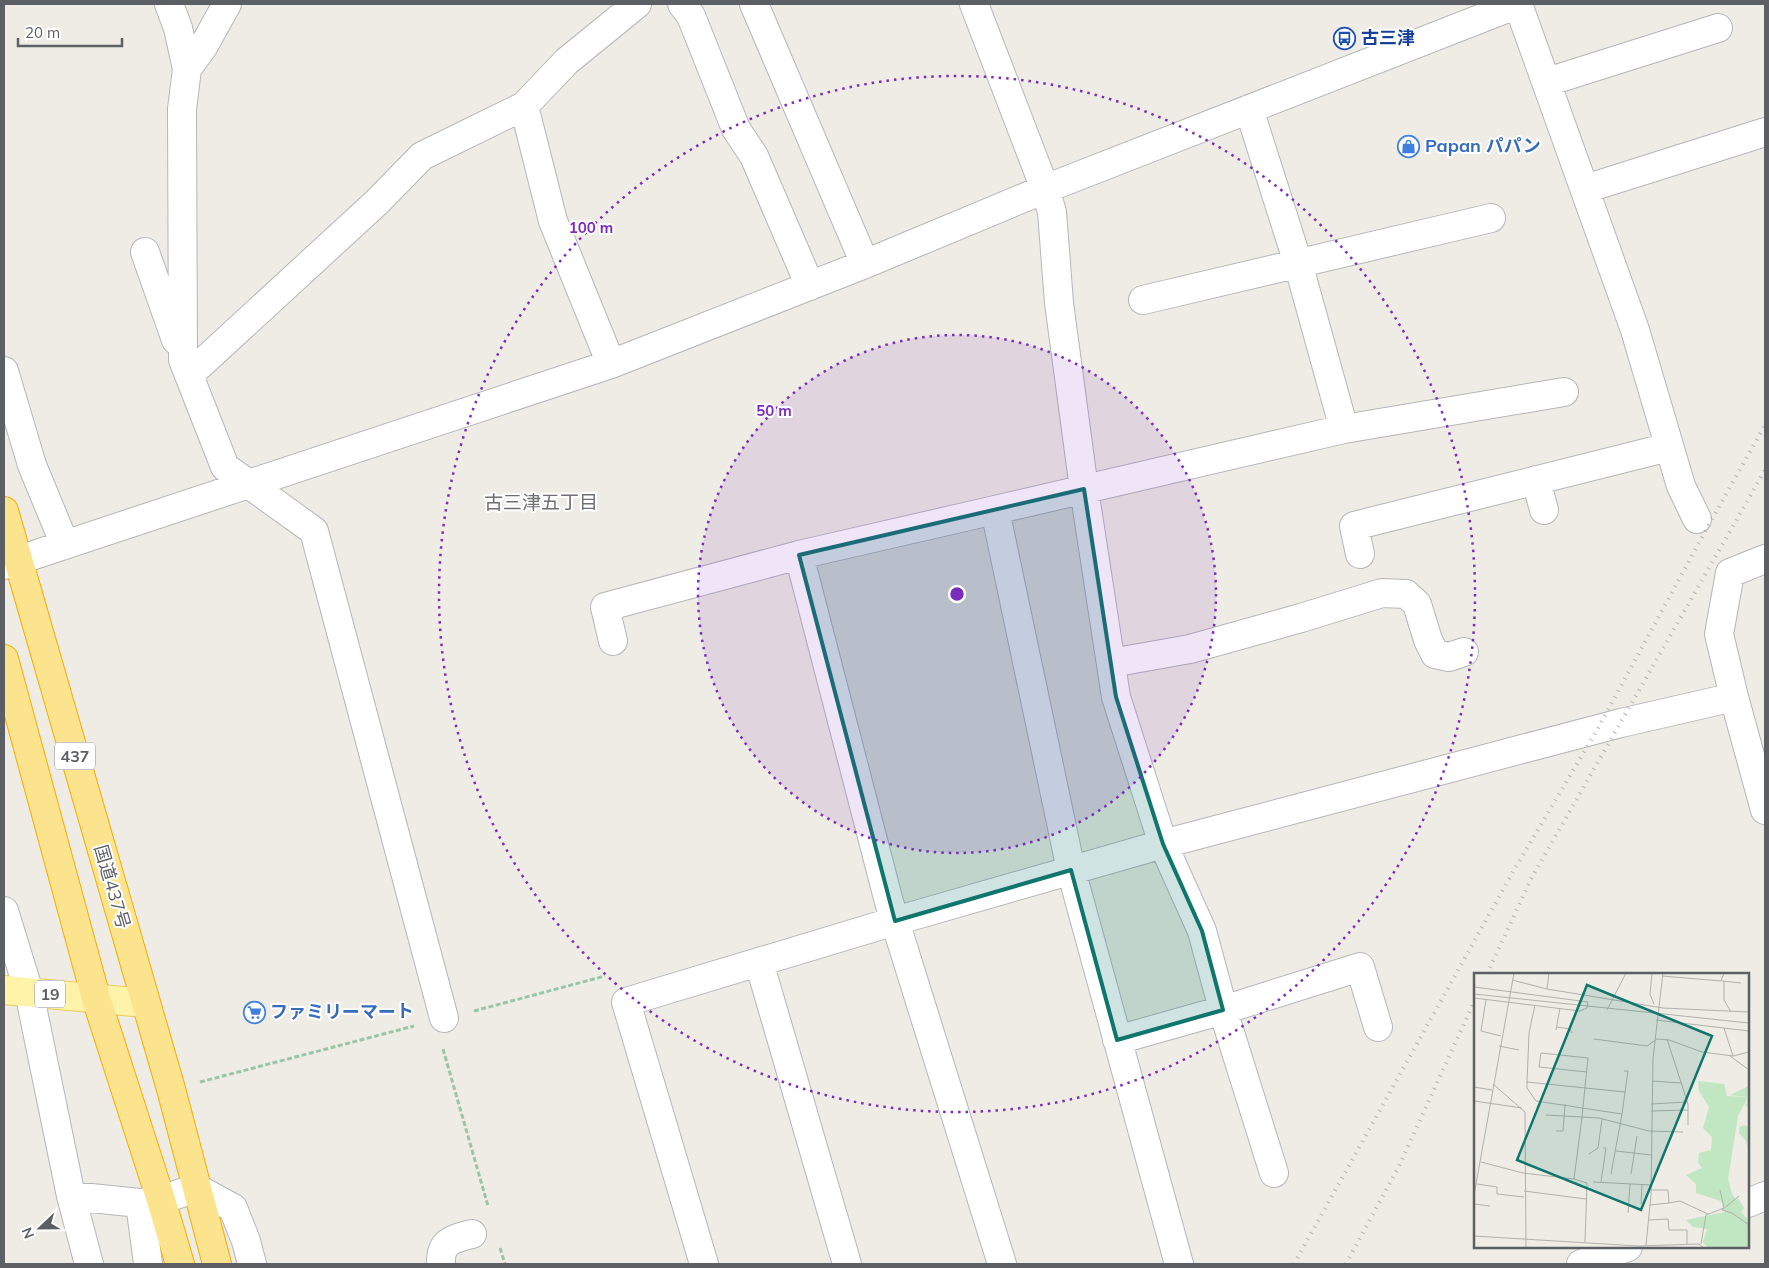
<svg xmlns="http://www.w3.org/2000/svg" width="1769" height="1268" font-family="Mulish,'Noto Sans JP',sans-serif">
  <style>
    .lines { fill: none; stroke-linecap: round; stroke-linejoin: round }
    .minor-casing { stroke: #b4b6bb; stroke-width: 30 }
    .major-casing { stroke: #f0cb5b; stroke-width: 30 }
    .highway-casing { stroke: #efae03; stroke-width: 30 }
    .path { stroke: #9ac6a8; stroke-width: 3; stroke-dasharray: 5 2.5; stroke-linecap: butt }
    .minor { stroke: #fff; stroke-width: 28 }
    .major { stroke: #fef3a9; stroke-width: 28 }
    .highway { stroke: #fce38e; stroke-width: 28 }
    .rail { stroke: #b3b3b4; stroke-width: 4; stroke-dasharray: 1 6; stroke-linecap: butt }
    .marked { fill: #0f766e; fill-opacity: 0.2; stroke: #0f766e; stroke-width: 4; stroke-linejoin: round }
    .ring { fill: none; stroke: #7b2cbf; stroke-width: 2.5; stroke-dasharray: 2.5 5 }
    .labels { text-anchor: middle; stroke-width: 4; stroke-linejoin: round; paint-order: stroke }
    .shield { fill: #fff; stroke: #8d8f92; stroke-width: 1 }
    .shield-label { font-size: 16px; font-weight: bold; fill: #5c5f64 }
    .transit-label { font-size: 18px; font-weight: bold; fill: #164399; stroke: #fff; text-anchor: start }
    .shop-label { font-size: 18px; font-weight: bold; fill: #366cbe; stroke: #fff; text-anchor: start }
    .street-label { font-size: 18px; fill: #5c5f64; stroke: #fff }
    .neighbourhood-label { font-size: 19px; fill: #6d7176; stroke: #fff }
    .inset-road { fill: none; stroke: #b0b0ad; stroke-width: 1 }
    .view { fill: #0f766e; fill-opacity: 0.15; stroke: #0f766e; stroke-width: 2.5 }
    .inset-edge { fill: none; stroke: #5c5f64; stroke-width: 2.5 }
    .centre { fill: #7b2cbf; stroke: #fff; stroke-width: 2.5 }
    .ring-label { font-size: 15px; text-anchor: middle; font-weight: bold; fill: #7b2cbf; stroke: #fff; stroke-width: 4; stroke-linejoin: round; paint-order: stroke }
  </style>
  <rect width="100%" height="100%" fill="#eeece4"/>
  <g class="lines">
    <defs>
      <path id="minor" d="M169 4 178 28 187 69 182 109 183 360 225 467 314 531 444 1018
        M682 4 691 16 736 129 754 156 810 286
        M754 4 865 264
        M974 4 1045 189 1052 212 1059 303 1084 489 1116 697 1163 844 1202 931 1226 1020 1274 1173
        M187 69 203 47 227 4
        M1547 82 1718 28
        M524 106 553 221 611 364
        M1249 109 1298 263 1344 429
        M1585 189 1765 132
        M145 252 176 340
        M1143 300 1491 218
        M4 371 32 465 65 545
        M189 375 377 202 422 156 524 106 567 61 637 4
        M1536 480 1544 510
        M995 510 1344 429 1564 392
        M1360 554 1354 526 1669 447
        M4 565 611 364 865 264 1045 189 1518 4 1635 330 1681 486 1697 519
        M613 641 605 607 799 555
        M1111 663 1190 649 1301 618 1382 593 1406 594 1417 604 1428 640 1435 654 1449 657 1464 652
        M1734 697 1765 810
        M4 911 29 992 71 1196 89 1264
        M759 962 847 1264
        M1117 1040 1223 1010 1360 967 1378 1027
        M71 1196 140 1203
        M1748 1203 1765 1196
        M148 1264 140 1203 161 1200 196 1188 233 1208 246 1241 252 1264
        M441 1264C440 1241 453 1239 472 1234
        M704 1264 626 1002 895 921 1163 844 1621 723 1734 697 1719 634 1730 573 1765 559
        M1002 1264 889 902 799 555 995 510 1071 870 1179 1264
        M1581 1264 1628 1247"/>
      <path id="major" d="M4 990 145 1003"/>
      <path id="highway" d="M4 511 171 1089 217 1264
        M4 659 96 998 161 1200 180 1264"/>
    </defs>
    <!-- minor casing -->
    <use href="#minor" class="minor-casing"/>
    <!-- major casing -->
    <use href="#major" class="major-casing"/>
    <!-- highway casing -->
    <use href="#highway" class="highway-casing"/>
    <!-- path -->
    <path class="path" d="M474 1011 605 976
      M443 1049 488 1206
      M200 1082 414 1026
      M500 1248 505 1264"/>
    <!-- minor -->
    <use href="#minor" class="minor"/>
    <!-- major -->
    <use href="#major" class="major"/>
    <!-- highway -->
    <use href="#highway" class="highway"/>
    <!-- rail -->
    <path class="rail" d="M1487 974 1531 879 1765 470
      M1294 1264 1514 870 1597 730 1707 528 1765 425
      M1346 1264 1398 1168 1475 1000"/>
  </g>
  <!-- marked area -->
  <path class="marked" d="M1084 489 1116 697 1163 844 1202 931 1223 1010 1117 1040 1071 870 895 921 799 555Z"/>
  <!-- distance rings -->
  <circle cx="957" cy="594" r="259" fill="#7b2cbf" fill-opacity=".12"/>
  <g class="ring">
    <circle cx="957" cy="594" r="259"/>
    <circle cx="957" cy="594" r="518"/>
  </g>
  <!-- icons -->
  <defs>
    <symbol id="bus-ring" viewBox="-11 -11 22 22"><circle r="9.5" fill="#fff" stroke="#1a4fb4" stroke-width="1.5"/><path d="M-5-6H5V4H4V6H2V4H-2V6H-4V4H-5ZM-3.5-4V0h7V-4ZM-3.5 1.2v1.5H-2V1.2ZM2 1.2v1.5H3.5V1.2Z" fill="#1a4fb4"/></symbol>
    <symbol id="shop-ring" viewBox="-11 -11 22 22"><circle r="9.5" fill="#fff" stroke="#3f7fe0" stroke-width="1.5"/><path d="M-5-2.5h2.3a2.7 3.5 0 0 1 5.4 0H5L5.5 6h-11ZM-1.5-2.5h3a1.5 2.3 0 0 0-3 0Z" fill="#3f7fe0"/></symbol>
    <symbol id="supermarket-ring" viewBox="-11 -11 22 22"><circle r="9.5" fill="#fff" stroke="#3f7fe0" stroke-width="1.5"/><path d="M-6-5.5h2.5l.6 2H6L4.5 2H-2.5L-4.4-4H-6ZM-1.5 3.2a1.3 1.3 0 1 0 .1 0ZM3 3.2a1.3 1.3 0 1 0 .1 0Z" fill="#3f7fe0"/></symbol>
  </defs>
  <g fill-rule="evenodd">
    <use href="#bus-ring" x="1332" y="26" width="25" height="25"/>
    <use href="#shop-ring" x="1396" y="134" width="25" height="25"/>
    <use href="#supermarket-ring" x="242" y="1000" width="25" height="25"/>
  </g>
  <g class="labels">
    <!-- shield labels -->
    <g class="shield">
      <rect x="55" y="742.5" width="40" height="27" rx="4"/>
      <rect x="35" y="980.5" width="30" height="27" rx="4"/>
    </g>
    <g class="shield-label">
      <text x="75" y="762">437</text>
      <text x="50" y="1000">19</text>
    </g>
    <!-- transit labels -->
    <g class="transit-label">
      <text x="1361" y="44">古三津</text>
    </g>
    <!-- shop labels -->
    <g class="shop-label">
      <text x="1425" y="152">Papan パパン</text>
      <text x="270" y="1018">ファミリーマート</text>
    </g>
    <!-- street labels -->
    <g class="street-label">
      <text transform="translate(112 887) rotate(74)" y="6">国道437号</text>
    </g>
    <!-- neighbourhood labels -->
    <g class="neighbourhood-label">
      <text x="541" y="509">古三津五丁目</text>
    </g>
  </g>
  <!-- overview -->
  <g transform="translate(1474 973)">
    <rect width="275" height="275" fill="#eeece4"/>
    <path d="M275 113V135L272 133 274 124 256 122ZM270 152 275 154V181L272 168 265 160 266 154Z" fill="#c1e6c2"/>
    <path d="M224 108 250 111 253 123 274 124 264 143 254 206 258 221 262 227 264 225 270 235 267 239 275 248V275H234L229 269 233 256 219 254 212 247 251 239 247 228 222 220V211L212 202 228 195 224 189 225 180 237 177 238 164 229 155 235 134 225 118Z" fill="#c1e6c2"/>
    <path class="inset-road" d="M178 0 176 21 180 31M188 3 247 8 250 0M38 7 73 16 189 35 275 39M248 8 267 10M250 8V27L257 39M0 14 114 29 113 35 106 38 0 25M73 16 75 0M0 21 275 50M12 27 7 58 27 63M133 37 152 0M182 47 275 58M83 54 96 56 98 60M250 55 259 83M82 57 86 35M120 66 173 73 183 66 195 67 228 79 259 83 275 79M193 66 214 131V152M25 73 45 77M256 83 275 97M150 98H154L151 119M178 108 207 110M53 109 151 119 148 141 62 128 53 115ZM53 109 55 60 61 32M19 111 51 139 52 275M0 114 18 117M0 128 48 135M177 131 213 129M177 138 214 137M72 142 125 145 175 158 209 159M82 158H89L91 131M142 178 177 182M115 181 124 175 128 146M7 189 49 200 100 206M137 201 148 141M157 201 163 163M119 209 177 212M127 209 132 175H129M3 211 23 214V221L50 224M50 218 112 226M0 222 40 0M195 230 206 228 234 241M0 231 16 233M167 231 168 212M176 232 195 230 194 217H177M248 237 258 240 275 252M248 237 265 223M154 240 156 211M175 247 194 246 195 257H213V271M0 263 164 273 225 271 230 275M111 269 113 210 100 206 108 144 111 114 114 85 67 80 65 94 113 99M227 271 232 242 250 235 246 217M172 272 177 222 179 85 189 0"/>
    <path class="view" d="M113 12 238 63 167 237 43 187Z"/>
    <rect width="275" height="275" class="inset-edge"/>
  </g>
  <circle cx="957" cy="594" r="8" class="centre"/>
  <g class="ring-label">
    <text x="591" y="233">100 m</text>
    <text x="774" y="416">50 m</text>
  </g>
  <!-- border -->
  <rect width="1769" height="1268" fill="none" stroke="#5c5f64" stroke-width="10"/>
  <!-- north arrow -->
  <g transform="translate(40 1228) rotate(248)" stroke="#ffffff" stroke-width="4" paint-order="stroke">
  <path d="M0-4L9 19L0 12L-9 19Z" fill="#5c5f64"/>
  <text y="-8" font-size="14" font-weight="bold" text-anchor="middle" fill="#5c5f64">N</text>
  </g>
  <!-- scale -->
  <path d="M18 38v8h104v-8" fill="none" stroke="#5c5f64" stroke-width="2.5"/>
  <text x="25" y="38" font-size="15" fill="#5c5f64" stroke="#ffffff" stroke-width="4" paint-order="stroke">20 m</text>
</svg>
